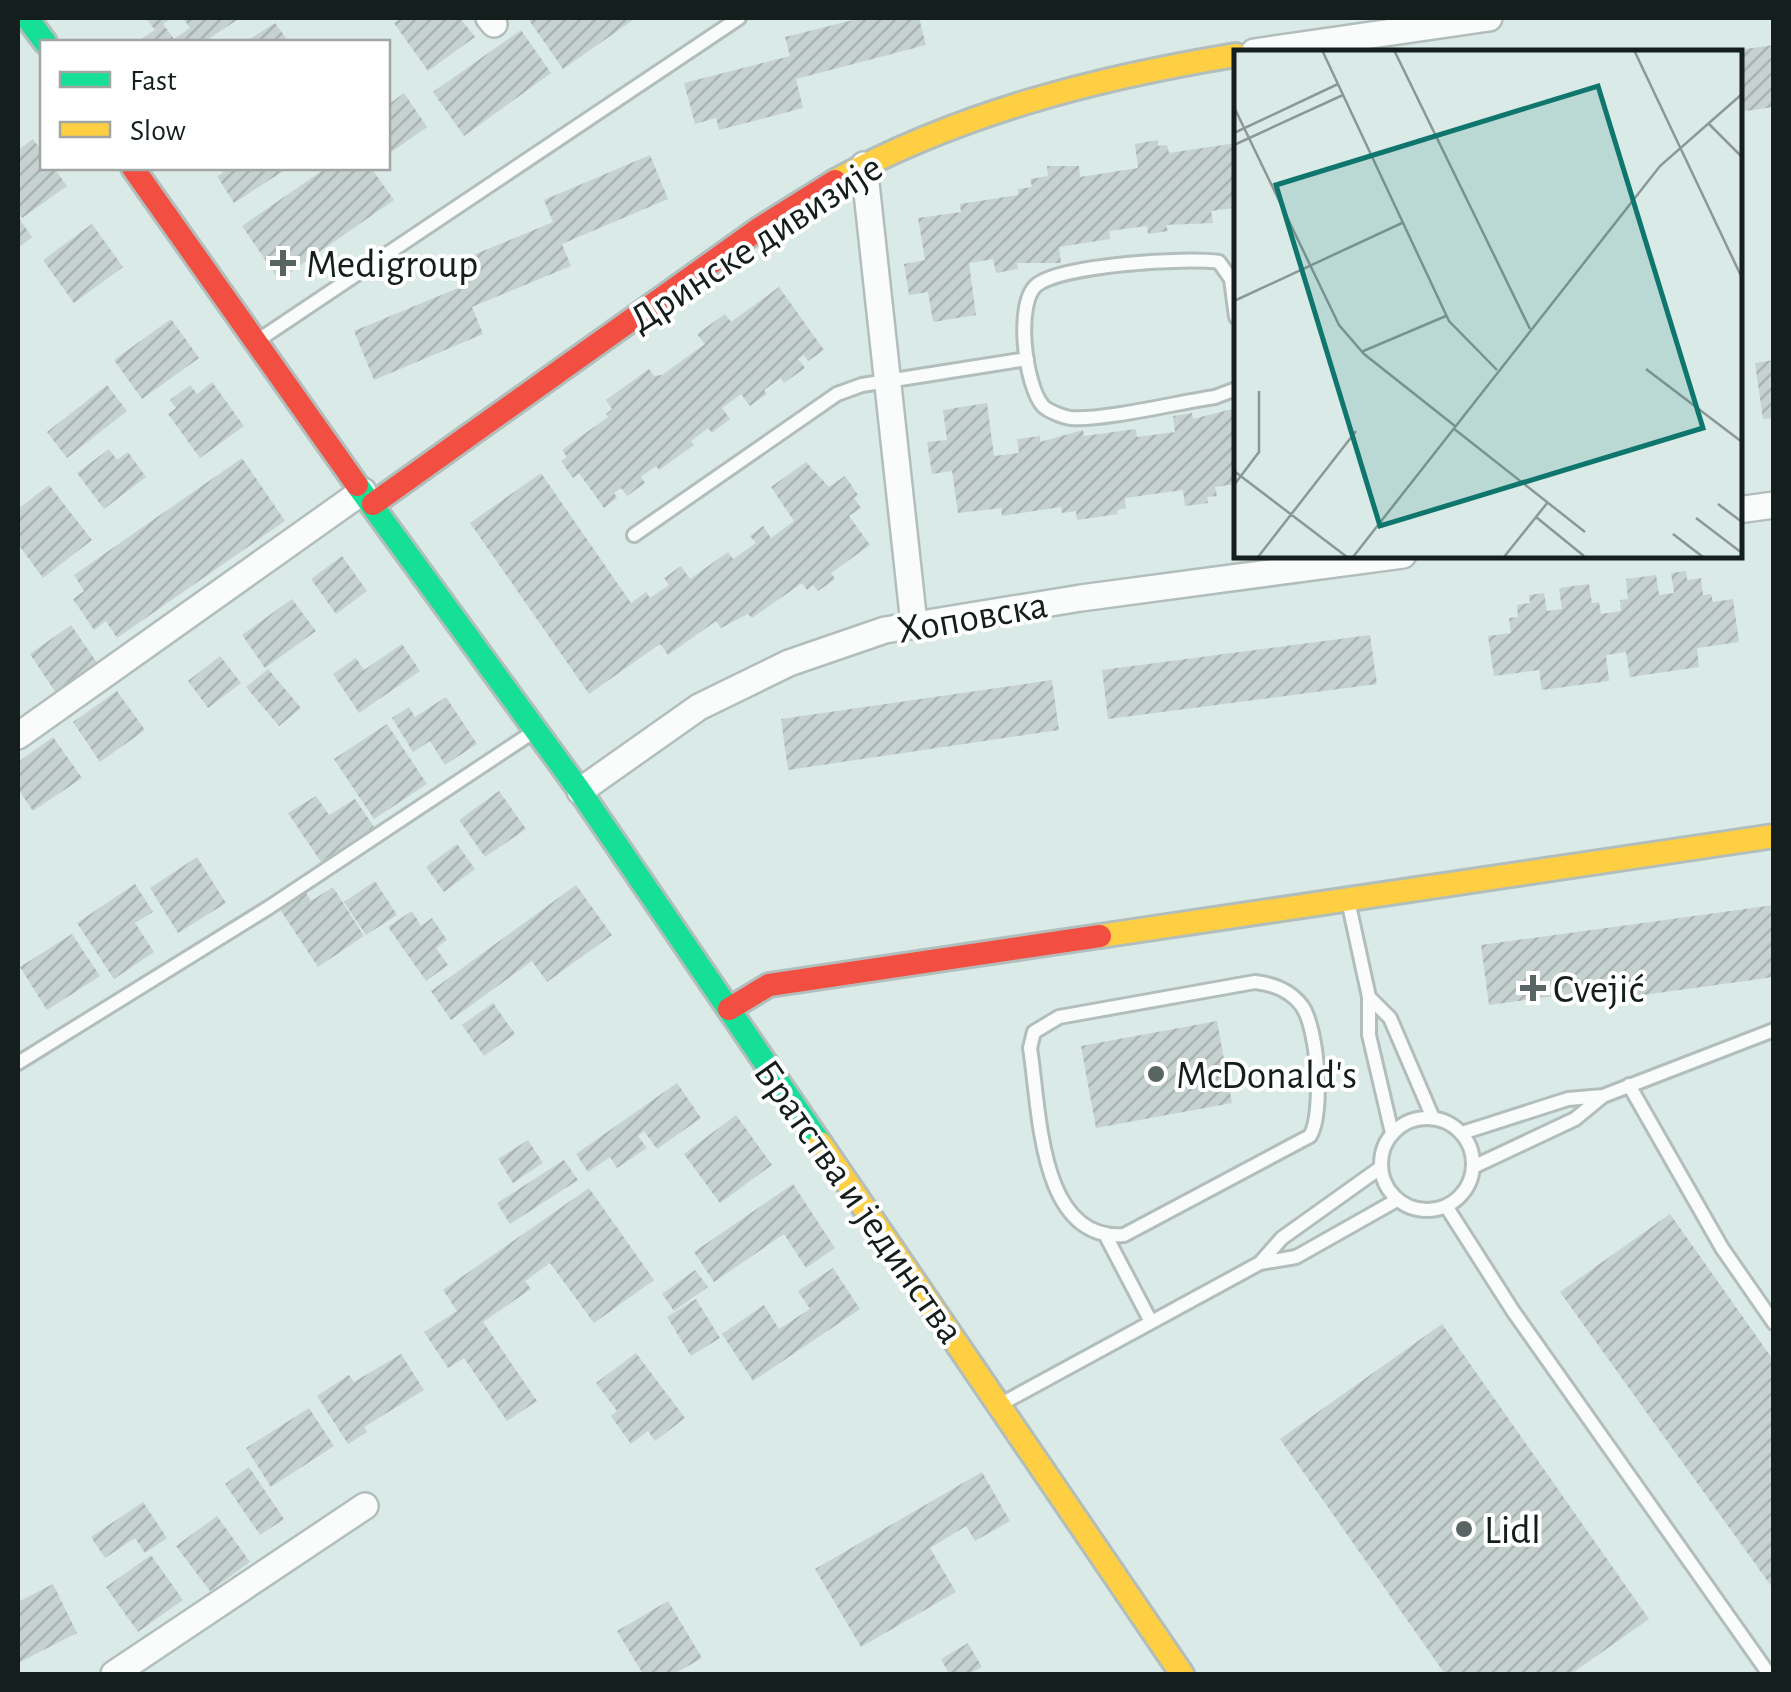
<svg xmlns="http://www.w3.org/2000/svg" width="1791" height="1692" font-family="'Alegreya Sans',sans-serif">
  <style>
    .building { fill: url(#building-hatch) }
    .lines { fill: none; stroke-linecap: round; stroke-linejoin: round }
    .lane-casing { stroke: #b2bebc; stroke-width: 18 }
    .street-casing { stroke: #b2bebc; stroke-width: 30 }
    .fast-casing { stroke: #b2bebc; stroke-width: 28 }
    .slow-casing { stroke: #b2bebc; stroke-width: 28 }
    .jam-casing { stroke: #b2bebc; stroke-width: 28 }
    .lane { stroke: #f9fcfb; stroke-width: 12 }
    .street { stroke: #f9fcfb; stroke-width: 25 }
    .fast { stroke: #16e098; stroke-width: 22 }
    .slow { stroke: #ffcf43; stroke-width: 22 }
    .jam { stroke: #f24e42; stroke-width: 22 }
    .poi-dot { fill: #596563; stroke: #fff; stroke-width: 4 }
    .labels { text-anchor: middle; stroke-width: 8; stroke-linejoin: round; paint-order: stroke }
    .street-label { font-size: 40px; fill: #141e1c; stroke: #fff }
    .poi-label { font-size: 40px; fill: #141e1c; stroke: #fff; text-anchor: start }
    .inset-road { fill: none; stroke: #8b9896; stroke-width: 2.5 }
    .view { fill: #0f766e; fill-opacity: 0.15; stroke: #0f766e; stroke-width: 5 }
    .inset-edge { fill: none; stroke: #141e1c; stroke-width: 5 }
  </style>
  <defs>
    <pattern id="building-hatch" width="6" height="6" patternUnits="userSpaceOnUse" patternTransform="scale(2.5)"><rect width="6" height="6" fill="#c6d2d0"/><path d="M-1 1l2-2M0 6l6-6M5 7l2-2" fill="none" stroke="#a9b4b2"/></pattern>
  </defs>
  <rect width="100%" height="100%" fill="#daeae7"/>
  <!-- building -->
  <path class="building" d="M146 18H172L163 24 174 39 190 28 183 18H240L204 42H137L155 30Z
    M402 18H460L475 37 428 71 394 23Z
    M532 18H636L563 69 529 20Z
    M861 18H919L926 45 796 79 803 108 719 130 716 118 695 124 684 83 790 56 785 37Z
    M275 23 289 42H245Z
    M521 30 551 73 464 136 433 92Z
    M1774 45V107L1738 112V50Z
    M404 93 427 127 390 153 388 105Z
    M33 139 42 152V168H54L67 186 22 218 18 212V150Z
    M1158 140V146L1167 145 1169 153 1236 143V215L1233 208 1211 211 1213 223 1166 225 1168 231 1148 234 1147 226 1109 231 1110 239 1059 247 1061 263H1017L1018 269 996 273 993 259 969 263 976 315 933 322 928 292 909 295 904 264 925 260 918 218 961 212 960 204 1018 195V189L1032 187 1030 179 1048 176 1047 166H1079L1080 177 1138 168 1135 144Z
    M650 155 668 199 562 244 571 266 472 307 483 334 374 380 354 331 463 286 454 263 553 222 544 200Z
    M219 168H288L234 203 217 176 223 173Z
    M326 168H371L394 200 279 280 242 226Z
    M18 217 32 237 18 248Z
    M92 224 123 267 74 303 43 260Z
    M779 287 824 350 808 361 804 355 798 359 805 368 784 383 781 378 764 390 767 394 750 406 741 394 722 408 730 419 712 433 708 428 691 441 694 445 659 470 656 466 641 477 645 483 627 496 621 488 614 493 617 498 604 508 579 473 573 478 561 461 567 457 562 450 608 417 606 414 612 409 606 400 649 369 654 376 662 375 705 344 697 334 725 314 731 322Z
    M171 319 199 358 142 399 114 360Z
    M1774 360V418L1763 419 1755 363Z
    M212 382 244 426 200 458 168 414 176 408 170 400 190 385 197 394Z
    M107 385 127 411 67 458 47 432Z
    M987 403 994 456 1019 453 1017 439 1040 436V442L1083 430 1084 436 1136 429 1137 437 1175 432 1173 416 1192 413 1193 419 1236 408V484L1215 487 1217 496 1207 497 1208 503 1185 506 1183 490 1125 498 1126 508 1117 510 1118 514 1077 520 1076 511 1062 513 1061 507 1002 516 1001 508 958 513 952 471 932 474 927 442 947 440 943 410Z
    M109 449 117 460 128 452 146 477 104 509 77 473Z
    M242 458 285 521 117 638 106 621 94 630 73 599 84 591 74 575Z
    M806 462 829 487 845 476 858 495 854 498 861 508 849 516 870 545 831 573 835 579 818 591 813 585 807 590 802 583 752 618 748 614 721 628 716 621 668 655 660 644 589 694 470 523 541 473 631 603 646 592 650 598 669 585 664 578 681 566 690 579 728 552 733 559 756 543 750 536 763 526 771 538 794 521 771 487Z
    M49 485 92 540 43 578 18 544V509Z
    M342 556 367 591 336 614 311 579Z
    M1686 571 1687 580 1701 578 1703 595 1711 594 1713 602 1733 599 1739 642 1697 648 1699 667 1630 677 1626 652 1606 655 1609 681 1542 690 1539 670 1494 676 1488 636 1511 633 1509 618 1518 617 1517 605 1530 603 1529 595 1544 593 1547 611 1562 609 1559 588 1589 584 1592 603 1599 602 1601 614 1621 611 1620 600 1628 599 1626 579 1656 575 1659 595 1665 594 1674 593 1671 573Z
    M292 599 316 631 265 668 242 635Z
    M71 625 98 664 56 693 30 654Z
    M1370 635 1377 684 1108 719 1102 670Z
    M402 644 420 671 359 713 333 674 356 658 364 670Z
    M220 656 241 683 208 708 188 681Z
    M268 669 301 708 279 726 246 687Z
    M1052 680 1059 730 788 770 781 719Z
    M117 691 145 730 100 762 73 722Z
    M446 697 477 744 445 765 430 741 413 752 392 718 409 707 415 717Z
    M387 724 427 784 374 819 334 759Z
    M53 737 82 778 33 811 18 789V762Z
    M499 791 526 829 485 857 459 820Z
    M316 796 329 815 355 799 374 827 321 862 288 813Z
    M457 844 475 869 444 892 426 867Z
    M197 857 226 903 178 933 150 888Z
    M375 881 397 915 366 935 344 902Z
    M135 884 153 912 135 923 154 952 114 979 77 923Z
    M576 885 612 935 547 982 532 961 451 1020 431 991Z
    M333 887 364 936 318 967 279 908 305 891 311 901Z
    M1774 905V977L1578 1004 1577 993 1489 1005 1481 945Z
    M412 911 421 926 432 918 447 940 436 948 448 965 426 981 388 927Z
    M72 934 100 976 47 1010 20 967Z
    M493 1003 515 1034 484 1056 462 1025Z
    M1217 1021 1232 1103 1096 1128 1081 1046Z
    M677 1083 701 1118 657 1149 644 1131 638 1136 647 1148 617 1168 610 1157 588 1172 576 1154Z
    M736 1115 772 1165 720 1203 684 1154Z
    M528 1140 543 1163 513 1183 498 1159Z
    M564 1160 578 1180 510 1224 497 1203Z
    M793 1184 835 1248 806 1268 784 1234 714 1282 694 1252Z
    M589 1188 654 1280 594 1323 550 1263 525 1281 531 1289 483 1322 537 1401 507 1421 464 1358 448 1368 424 1332 457 1311 443 1290Z
    M1670 1214 1774 1361V1590L1560 1292Z
    M833 1268 860 1309 753 1381 722 1334 764 1305 779 1329 810 1309 798 1291Z
    M695 1270 708 1287 674 1311 662 1294Z
    M696 1299 720 1338 691 1356 667 1317Z
    M1442 1324 1649 1619 1571 1674H1445L1280 1439Z
    M636 1353 685 1418 655 1441 648 1431 631 1444 611 1416 617 1411 596 1383Z
    M401 1354 424 1390 364 1427 367 1432 348 1444 317 1396 349 1375 354 1382Z
    M309 1408 334 1446 271 1487 246 1448Z
    M249 1467 284 1519 260 1535 225 1484Z
    M982 1472 1010 1521 975 1541 966 1526 930 1548 956 1592 861 1647 815 1569Z
    M143 1502 167 1538 145 1553 135 1538 105 1558 91 1537Z
    M217 1516 250 1562 210 1591 176 1546Z
    M151 1555 183 1600 138 1632 106 1587Z
    M53 1584 77 1633 18 1663V1602Z
    M668 1601 702 1658 674 1674H643L617 1631Z
    M968 1643 982 1667 969 1674H949L941 1659Z"/>
  <g class="lines">
    <defs>
      <path id="lane" d="M1236 317 1231 279 1219 262C1186 257 1065 265 1038 284 1014 300 1025 386 1043 406 1048 411 1063 417 1071 418 1101 421 1180 402 1215 397L1236 389
        M260 339 739 18
        M634 535 837 394 862 385 1027 359
        M1349 905 1369 997V1035L1392 1133
        M1255 982C1273 984 1291 991 1302 1006 1318 1029 1324 1114 1310 1136L1124 1235C1038 1241 1040 1109 1030 1048L1034 1032 1059 1017Z
        M1369 997 1390 1018 1433 1118
        M18 1063 268 908 533 732
        M1629 1085 1722 1248 1774 1323
        M1381 1164a46 46 0 1 1 92 0a46 46 0 1 1-92 0Z
        M1462 1133 1568 1099 1603 1096 1774 1030
        M1473 1167 1575 1119 1603 1096
        M1446 1206 1513 1311 1769 1674
        M1106 1236 1150 1320
        M1260 1263 1282 1238 1380 1168
        M1001 1404 1260 1263 1296 1257 1397 1200"/>
      <path id="street" d="M489 18 494 24
        M1254 52 1489 18
        M864 165 914 624
        M1738 510 1774 505
        M18 736 363 491
        M580 791 699 707 789 663 885 630 1081 598 1403 555
        M114 1674 365 1506"/>
      <path id="fast" d="M27 18 45 42
        M357 485 580 791 820 1143"/>
      <path id="slow" d="M835 181C960 113 1096 78 1236 55
        M1100 936 1774 836
        M820 1143 1182 1674"/>
      <path id="jam" d="M133 168 357 485
        M373 504 760 228 835 181
        M729 1009 769 985 1100 936"/>
    </defs>
    <!-- lane casing -->
    <use href="#lane" class="lane-casing"/>
    <!-- street casing -->
    <use href="#street" class="street-casing"/>
    <!-- fast casing -->
    <use href="#fast" class="fast-casing"/>
    <!-- slow casing -->
    <use href="#slow" class="slow-casing"/>
    <!-- jam casing -->
    <use href="#jam" class="jam-casing"/>
    <!-- lane -->
    <use href="#lane" class="lane"/>
    <!-- street -->
    <use href="#street" class="street"/>
    <!-- fast -->
    <use href="#fast" class="fast"/>
    <!-- slow -->
    <use href="#slow" class="slow"/>
    <!-- jam -->
    <use href="#jam" class="jam"/>
  </g>
  <!-- markers -->
  <g class="poi-dot">
    <path d="M278 248h10v10h10v10h-10v10h-10v-10h-10v-10h10z"/>
    <path d="M1528 973h10v10h10v10h-10v10h-10v-10h-10v-10h10z"/>
    <circle cx="1156" cy="1074" r="10"/>
    <circle cx="1464" cy="1529" r="10"/>
  </g>
  <g class="labels">
    <!-- street labels -->
    <g class="street-label">
      <text transform="translate(755 242) rotate(-33)" y="14">Дринске дивизије</text>
      <text transform="translate(972 616) rotate(-10)" y="14">Хоповска</text>
      <text transform="translate(860 1201) rotate(55)" y="14">Братства и јединства</text>
    </g>
    <!-- poi labels -->
    <g class="poi-label">
      <text x="306" y="277">Medigroup</text>
      <text x="1553" y="1002">Cvejić</text>
      <text x="1176" y="1088">McDonald's</text>
      <text x="1484" y="1543">Lidl</text>
    </g>
  </g>
  <!-- overview -->
  <g transform="translate(1234 50)">
    <rect width="508" height="508" fill="#daeae7"/>
    <path class="inset-road" d="M88 0 215 271 263 320M160 0 296 279M400 0 508 228M0 57 105 275 130 304 221 376M475 74 508 107M0 83 104 34M0 95 109 45M0 251 168 173M127 302 212 266M412 319 508 392M219 378 351 482M0 421 113 507M0 435 25 402V341M484 454 508 472M302 467 350 506M462 468 508 503M439 484 469 507M24 507 122 381M119 507 426 116 508 44M270 507 314 452"/>
    <path class="view" d="M364 36 469 378 146 476 42 135Z"/>
    <rect width="508" height="508" class="inset-edge"/>
  </g>
  <!-- border -->
  <rect width="1791" height="1692" fill="none" stroke="#141e1c" stroke-width="40"/>
  <!-- legend -->
  <rect x="40" y="40" width="350" height="130" fill="#ffffff" stroke="#a1a5a4" stroke-width="2.5"/>
  <rect x="60" y="72" width="50" height="15" fill="#16e098" stroke="#a1a5a4" stroke-width="2.5"/>
  <text x="130" y="90" font-size="30" fill="#141e1c">Fast</text>
  <rect x="60" y="122" width="50" height="15" fill="#ffcf43" stroke="#a1a5a4" stroke-width="2.5"/>
  <text x="130" y="140" font-size="30" fill="#141e1c">Slow</text>
</svg>
